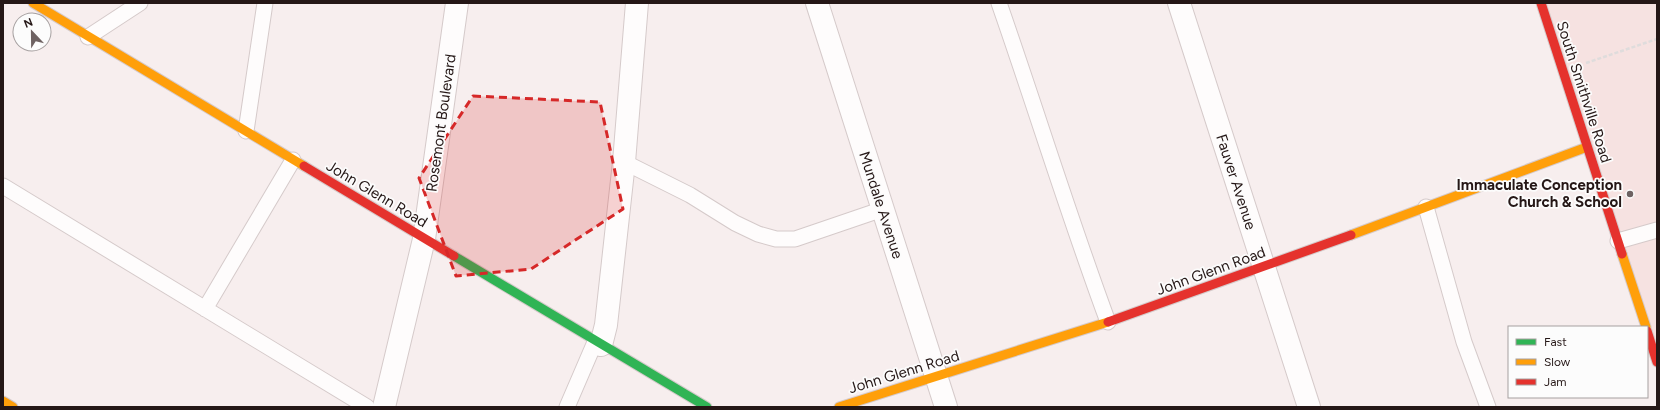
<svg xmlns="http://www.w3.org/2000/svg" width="1660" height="410" font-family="Figtree,sans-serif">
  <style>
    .built { fill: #f6e2e1 }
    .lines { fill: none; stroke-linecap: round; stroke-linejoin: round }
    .lane-casing { stroke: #d5caca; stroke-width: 17 }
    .street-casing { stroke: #d5caca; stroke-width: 24 }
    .fast-casing { stroke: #d5caca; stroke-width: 11 }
    .slow-casing { stroke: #d5caca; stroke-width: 11 }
    .jam-casing { stroke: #d5caca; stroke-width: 11 }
    .path { stroke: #dfdcdc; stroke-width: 2.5; stroke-dasharray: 4 2; stroke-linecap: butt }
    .lane { stroke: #fefcfc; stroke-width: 15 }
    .street { stroke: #fefcfc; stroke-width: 22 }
    .fast { stroke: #30b455; stroke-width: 9 }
    .slow { stroke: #ff9f0a; stroke-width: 9 }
    .jam { stroke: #e5322d; stroke-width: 9 }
    .marked { fill: #d62828; fill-opacity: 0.2; stroke: #d62828; stroke-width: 3; stroke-dasharray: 8 5; stroke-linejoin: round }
    .poi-dot { fill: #6e6262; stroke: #fcfcfc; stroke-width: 1.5 }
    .labels { text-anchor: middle; stroke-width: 3.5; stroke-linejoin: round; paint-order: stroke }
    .street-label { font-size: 15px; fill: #251716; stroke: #fcfcfc }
    .poi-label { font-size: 15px; font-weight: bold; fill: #251716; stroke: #fcfcfc; text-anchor: end }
  </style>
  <rect width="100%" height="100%" fill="#f7eeee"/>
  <!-- built -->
  <path class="built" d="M1541 3H1657V362Z"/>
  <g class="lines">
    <defs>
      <path id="lane" d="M999 3C1036 109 1069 217 1108 322
        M88 37 140 3
        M246 131 265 3
        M624 162 690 195 735 223 758 234 776 239H795L883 209
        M3 186 367 407
        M1426 207 1464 342 1488 407
        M1618 241 1657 230
        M205 309 293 160
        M567 407 595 342"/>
      <path id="street" d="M817 3 946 407
        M1179 3 1309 407
        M601 345 606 325 624 162 637 3
        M384 407 424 239 457 3"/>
      <path id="fast" d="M454 256 707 407"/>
      <path id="slow" d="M33 3 304 166
        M1351 235 1587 147
        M1622 254 1646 327
        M3 401 13 407
        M839 407 1108 322"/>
      <path id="jam" d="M1541 3 1622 254
        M304 166 454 256
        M1108 322 1351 235
        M1647 331 1657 362"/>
    </defs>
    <!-- lane casing -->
    <use href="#lane" class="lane-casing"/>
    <!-- street casing -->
    <use href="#street" class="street-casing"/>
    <!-- fast casing -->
    <use href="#fast" class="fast-casing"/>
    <!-- slow casing -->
    <use href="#slow" class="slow-casing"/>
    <!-- jam casing -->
    <use href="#jam" class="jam-casing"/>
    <!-- path -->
    <path class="path" d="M1586 63 1657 39"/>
    <!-- lane -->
    <use href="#lane" class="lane"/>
    <!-- street -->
    <use href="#street" class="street"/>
    <!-- fast -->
    <use href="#fast" class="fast"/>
    <!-- slow -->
    <use href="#slow" class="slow"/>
    <!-- jam -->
    <use href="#jam" class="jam"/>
  </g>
  <!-- marked area -->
  <path class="marked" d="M473 96 600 102 623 209 531 269 456 276 419 178Z"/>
  <!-- markers -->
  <circle class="poi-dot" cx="1630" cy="194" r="4"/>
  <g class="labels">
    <!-- street labels -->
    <g class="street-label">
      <text transform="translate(1584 92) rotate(72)" y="5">South Smithville Road</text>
      <text transform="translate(441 123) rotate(-82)" y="5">Rosemont Boulevard</text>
      <text transform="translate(1236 182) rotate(72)" y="5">Fauver Avenue</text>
      <text transform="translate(377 194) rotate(31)" y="5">John Glenn Road</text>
      <text transform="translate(881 205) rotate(72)" y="5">Mundale Avenue</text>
      <text transform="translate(1211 271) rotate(-20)" y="5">John Glenn Road</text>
      <text transform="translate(904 372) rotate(-17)" y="5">John Glenn Road</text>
    </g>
    <!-- poi labels -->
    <g class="poi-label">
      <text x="1622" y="190">Immaculate Conception<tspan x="1622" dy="17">Church &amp; School</tspan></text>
    </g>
  </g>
  <!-- border -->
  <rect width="1660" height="410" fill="none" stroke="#251716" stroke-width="8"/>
  <!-- legend -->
  <rect x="1508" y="326" width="140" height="72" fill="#fcfcfc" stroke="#a6a0a0"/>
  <rect x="1516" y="339" width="20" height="6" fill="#30b455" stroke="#a6a0a0"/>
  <text x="1544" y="346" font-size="12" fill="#251716">Fast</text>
  <rect x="1516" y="359" width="20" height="6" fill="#ff9f0a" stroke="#a6a0a0"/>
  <text x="1544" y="366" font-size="12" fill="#251716">Slow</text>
  <rect x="1516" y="379" width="20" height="6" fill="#e5322d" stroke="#a6a0a0"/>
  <text x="1544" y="386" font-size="12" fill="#251716">Jam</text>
  <!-- north arrow -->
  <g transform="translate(32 32) rotate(338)"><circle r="19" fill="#fcfcfc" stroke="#a6a0a0"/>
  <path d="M0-3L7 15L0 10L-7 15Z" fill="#6e6262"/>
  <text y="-6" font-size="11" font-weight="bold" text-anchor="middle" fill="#251716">N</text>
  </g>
</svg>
